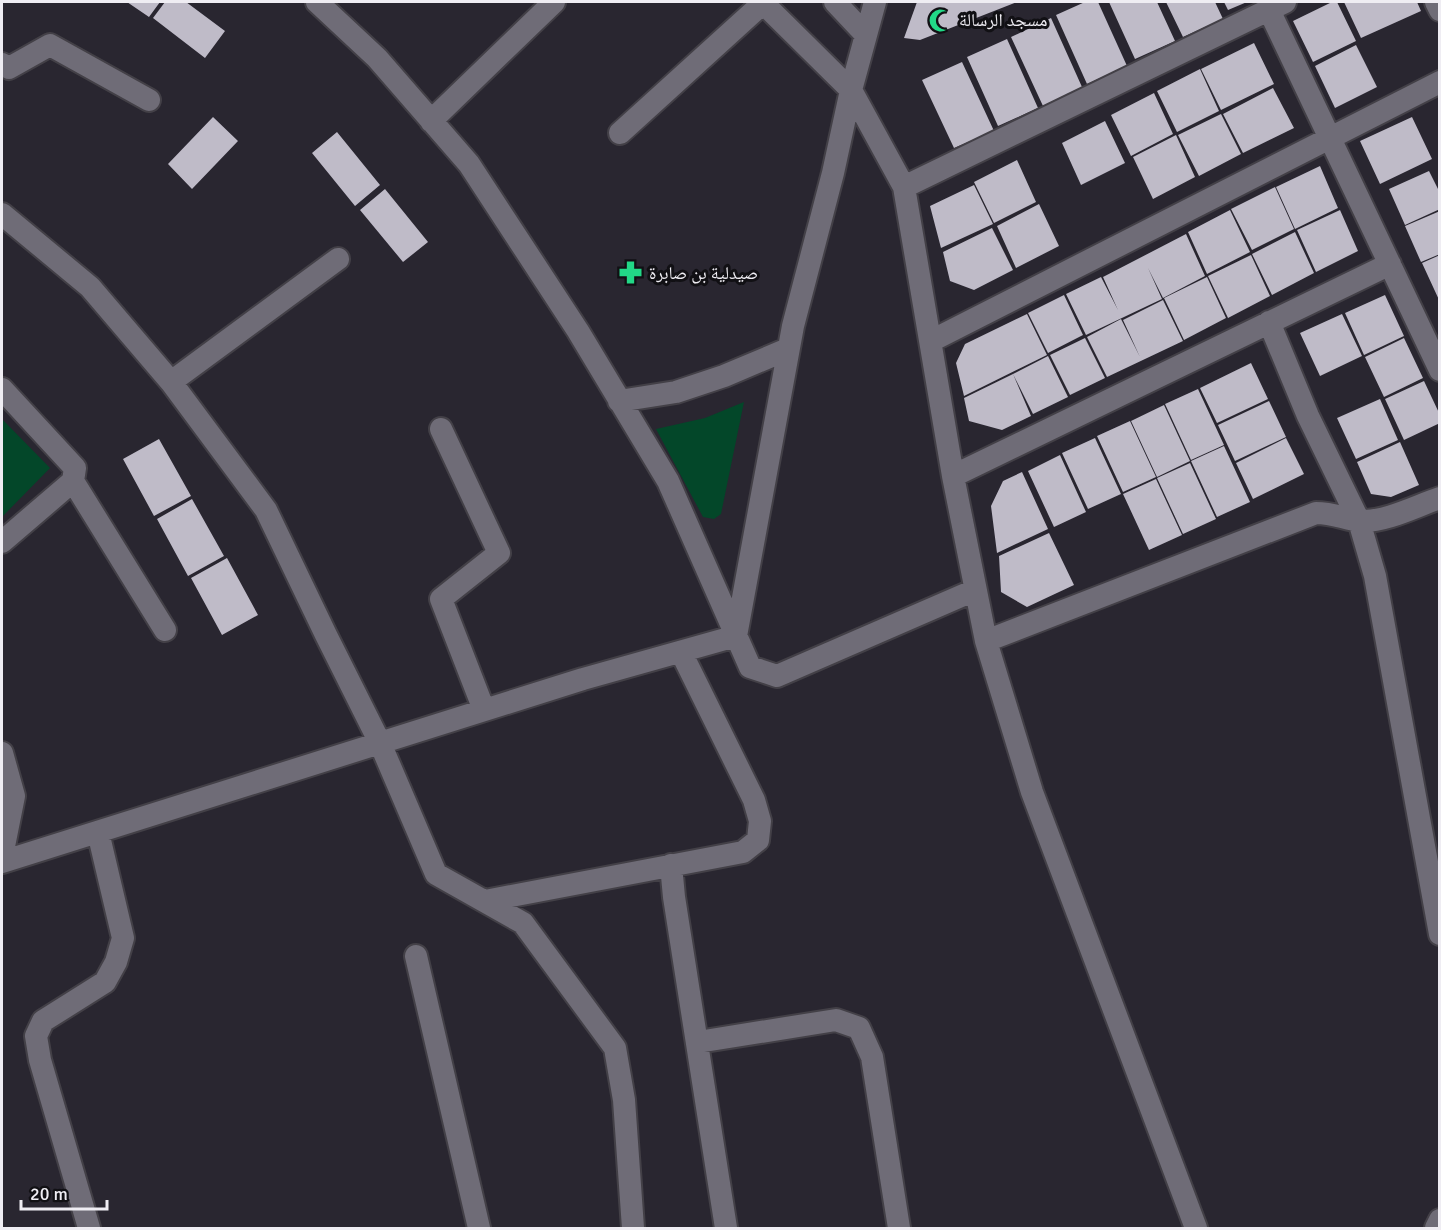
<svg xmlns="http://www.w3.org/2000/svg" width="1441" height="1230" font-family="Signika,'Noto Naskh Arabic',sans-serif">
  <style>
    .green { fill: #034729 }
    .building { fill: #bfbbc8 }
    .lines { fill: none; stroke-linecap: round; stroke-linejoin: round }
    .minor-casing { stroke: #434047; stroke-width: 26 }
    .minor { stroke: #6f6c77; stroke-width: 22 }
    .labels { text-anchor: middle; stroke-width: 6; stroke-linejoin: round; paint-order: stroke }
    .poi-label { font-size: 18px; fill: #efedf3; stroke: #111014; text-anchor: start }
  </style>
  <rect width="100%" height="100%" fill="#292630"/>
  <!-- green -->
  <path class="green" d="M744 402 721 514 714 519 703 517 656 429 705 418Z
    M2 419 50 468 2 517Z"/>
  <!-- building -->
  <path class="building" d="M127 2H160L149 17Z
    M165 2H186L225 31 205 58 153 18Z
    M917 2H1017L920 40 904 38Z
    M1085 2H1098L1127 66 1087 84 1056 15Z
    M1109 2H1157L1175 41 1135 59Z
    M1166 2H1215L1223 19 1183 37Z
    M1224 2H1247L1228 10Z
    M1332 2H1337L1356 41 1313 62 1293 21Z
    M1344 2H1417L1421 11 1361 38Z
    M1051 18 1082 87 1043 106 1011 37Z
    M1007 39 1038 108 998 126 967 57Z
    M1254 43 1274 84 1221 110 1201 69Z
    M1356 45 1377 87 1335 108 1315 66Z
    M962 62 994 131 954 148 922 80Z
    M1200 69 1219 111 1177 132 1157 91Z
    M1273 88 1294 128 1243 153 1223 114Z
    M1154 93 1173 134 1131 156 1111 115Z
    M1221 114 1241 154 1199 176 1178 135Z
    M213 117 238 141 192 189 168 164Z
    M1412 117 1432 159 1380 184 1360 141Z
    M1105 121 1125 163 1081 185 1062 143Z
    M337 132 380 185 355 206 312 153Z
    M1176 135 1195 177 1153 199 1133 157Z
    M1017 160 1036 202 994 223 974 182Z
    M1320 166 1338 208 1295 229 1276 187Z
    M1429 171 1440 193V209L1405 225 1389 189Z
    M974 185 993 224 941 248 930 206Z
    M1275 187 1294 229 1252 250 1231 209Z
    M385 189 428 242 403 262 360 210Z
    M1039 204 1059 246 1016 268 997 226Z
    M1230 210 1250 252 1207 274 1188 232Z
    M1340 210 1358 251 1316 272 1297 230Z
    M1440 211V254L1421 262 1405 226Z
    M992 228 1013 270 974 290 950 281 943 252Z
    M1295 232 1314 273 1272 295 1252 254Z
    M1186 234 1205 276 1163 298 1148 268 1162 299 1086 335 1066 294 1101 277 1118 310 1103 277Z
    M1251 255 1270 296 1228 318 1208 276Z
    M1440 255V302L1422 263Z
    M1207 277 1226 318 1184 340 1164 298Z
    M1064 295 1083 335 1048 353 1028 313Z
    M1385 295 1404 336 1364 355 1345 313Z
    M1163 300 1183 341 1107 377 1087 337 1121 319 1140 357 1123 320Z
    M1027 314 1047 355 964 396 956 363 965 344Z
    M1342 314 1362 356 1320 376 1300 333Z
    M1085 338 1105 378 1070 395 1050 355Z
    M1404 338 1423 378 1384 397 1365 357Z
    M1048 356 1068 397 1033 414 1013 374Z
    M1251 363 1268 399 1217 423 1200 388Z
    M1013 374 1031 416 1002 430 969 421 964 398Z
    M1424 381 1440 415V423L1404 440 1385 399Z
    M1198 389 1224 445 1191 460 1165 404Z
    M1380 399 1398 440 1356 459 1337 418Z
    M1269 401 1286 437 1235 461 1218 425Z
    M1164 405 1190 461 1157 477 1131 421Z
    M1130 421 1156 477 1123 492 1097 436Z
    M1095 438 1121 494 1088 509 1062 453Z
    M1286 438 1304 474 1253 499 1236 463Z
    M159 439 191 496 154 516 123 459Z
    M1400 442 1419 485 1391 497 1371 494 1357 462Z
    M1224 446 1250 502 1217 517 1191 461Z
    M1060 455 1086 512 1054 527 1028 471Z
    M1190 463 1216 519 1183 534 1157 478Z
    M1022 472 1048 529 997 553 991 506 1003 481Z
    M1156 479 1182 535 1149 550 1123 494Z
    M192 499 224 556 188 576 157 519Z
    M1049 533 1074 585 1027 607 1001 592 999 556Z
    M227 558 258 615 222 635 191 578Z"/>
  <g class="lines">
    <defs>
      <path id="minor" d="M317 2 377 58 469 164 578 331 668 481 750 667 777 676 975 590
        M835 2 866 35
        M1436 2 1440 10
        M1269 10 1440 370
        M2 64 9 68 50 45 149 100
        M431 121 554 2
        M620 133 763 3 851 90 904 187 953 476 986 641 1032 792 1196 1228
        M904 187 1285 2
        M2 214 90 287 171 382 266 510 326 635 380 743 436 874 523 923 615 1048 624 1100 633 1228
        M1269 322 1308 416 1359 521 1375 576 1440 934
        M931 341 1440 82
        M171 382 338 259
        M2 389 75 468 73 481 2 542
        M619 401 676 392 724 376 788 349
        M441 429 499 553 441 599 484 710
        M953 476 1390 264
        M73 481 165 630
        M986 641 1316 513C1335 513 1346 520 1363 521 1388 521 1416 506 1440 498
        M2 753 14 796 2 856
        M2 862 583 679 736 636 793 326 833 173 851 90 875 2
        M671 865 674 897 726 1228
        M485 901 743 852 758 840 760 821 754 800 681 652
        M416 956 479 1228
        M698 1042 836 1020 859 1028 872 1057 899 1228
        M89 1228 40 1060 36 1036 43 1021 105 982 116 962 123 938 98 832
        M1436 1228 1440 1220"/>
    </defs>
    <!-- minor casing -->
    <use href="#minor" class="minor-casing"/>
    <!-- minor -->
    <use href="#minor" class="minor"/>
  </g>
  <!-- icons -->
  <defs>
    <symbol id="mosque-bare" viewBox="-9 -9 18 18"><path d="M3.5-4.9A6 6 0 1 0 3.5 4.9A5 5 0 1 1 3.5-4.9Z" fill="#22d887" stroke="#111014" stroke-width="2.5" paint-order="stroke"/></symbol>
    <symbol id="pharmacy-bare" viewBox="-9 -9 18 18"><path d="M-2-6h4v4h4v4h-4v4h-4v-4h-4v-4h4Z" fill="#22d887" stroke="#111014" stroke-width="2.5" paint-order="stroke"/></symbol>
  </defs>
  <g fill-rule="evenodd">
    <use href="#mosque-bare" x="924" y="4" width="33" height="33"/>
    <use href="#pharmacy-bare" x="614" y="256" width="33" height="33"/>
  </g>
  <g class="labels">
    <!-- poi labels -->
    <g class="poi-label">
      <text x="959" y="26">مسجد الرسالة</text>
      <text x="649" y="279">صيدلية بن صابرة</text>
    </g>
  </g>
  <!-- border -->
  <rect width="1441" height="1230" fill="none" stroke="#efedf3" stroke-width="6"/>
  <!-- scale -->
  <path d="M21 1200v9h86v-9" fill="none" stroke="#efedf3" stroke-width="3"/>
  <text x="30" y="1200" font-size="18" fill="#efedf3" stroke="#111014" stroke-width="4.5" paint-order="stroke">20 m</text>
</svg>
